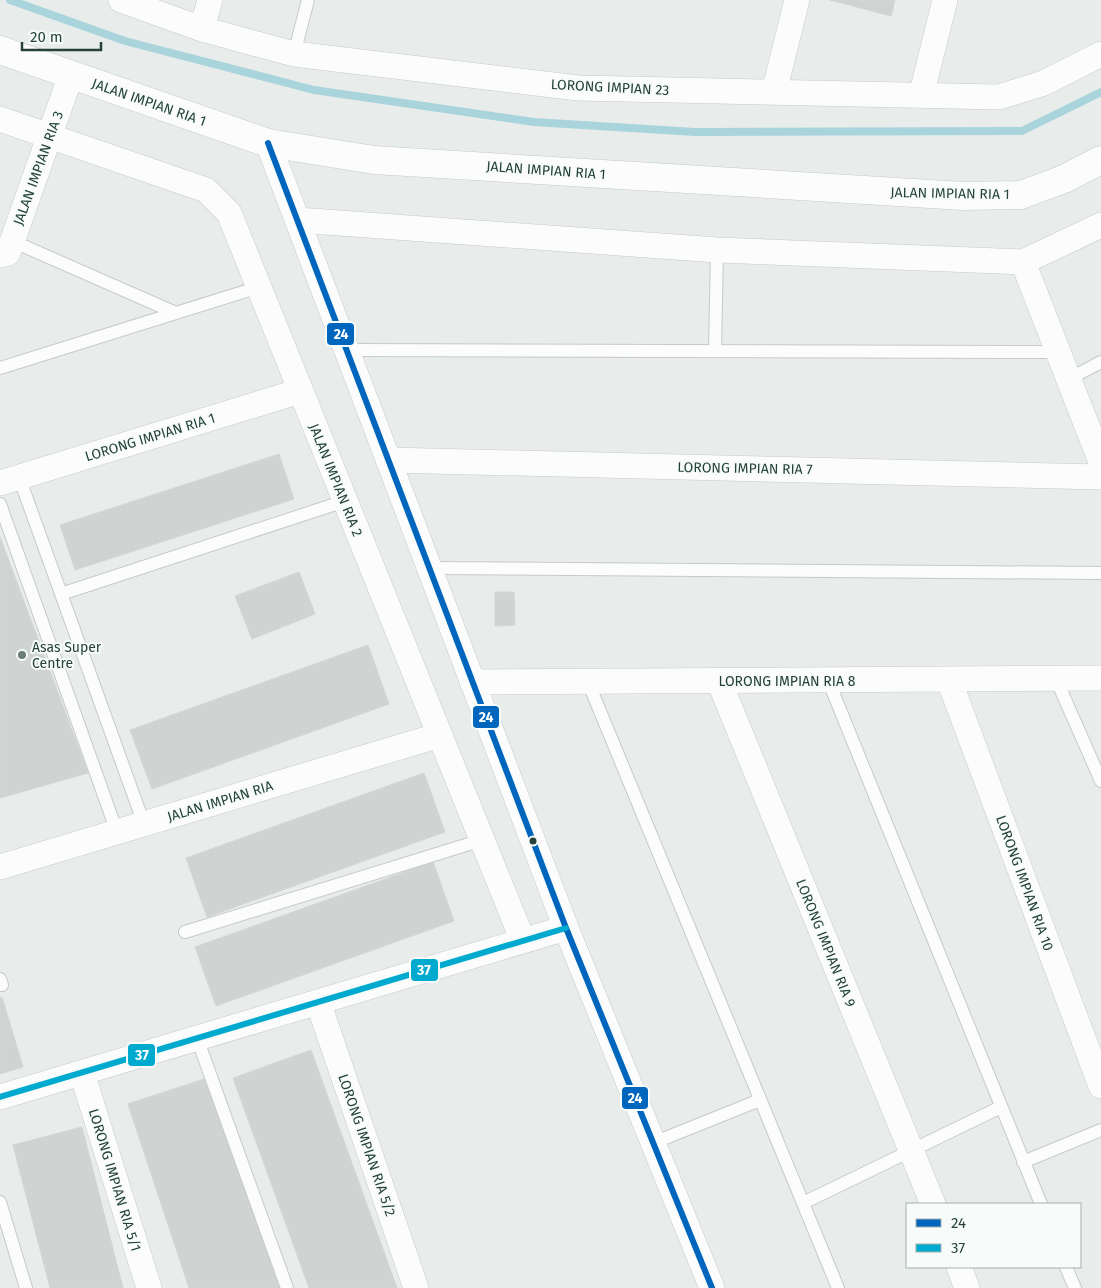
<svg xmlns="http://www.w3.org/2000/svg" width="1101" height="1288" font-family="'Fira Sans',sans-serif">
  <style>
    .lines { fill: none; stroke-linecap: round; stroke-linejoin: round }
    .stream { stroke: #a9d4db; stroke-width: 8 }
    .building { fill: #cfd4d2; stroke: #d1d6d4 }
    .lane-casing { stroke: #c5cac8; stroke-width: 14 }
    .street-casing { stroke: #c5cac8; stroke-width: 26 }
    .secondary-casing { stroke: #c3cbc8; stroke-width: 29 }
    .lane { stroke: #fcfcfc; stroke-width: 12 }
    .street { stroke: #fcfcfc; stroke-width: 25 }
    .secondary { stroke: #fcfcfc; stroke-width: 28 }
    .bus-1-casing { stroke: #f7fbf9; stroke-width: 10 }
    .bus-2-casing { stroke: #f7fbf9; stroke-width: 10 }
    .bus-1 { stroke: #0065bd; stroke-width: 6 }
    .bus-2 { stroke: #00a9ce; stroke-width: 6 }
    .poi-dot { fill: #697e78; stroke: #f7fbf9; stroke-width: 2 }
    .bus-dot { fill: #24423a; stroke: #f7fbf9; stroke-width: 2 }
    .labels { text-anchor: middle; stroke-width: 4; stroke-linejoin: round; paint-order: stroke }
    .street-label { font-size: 14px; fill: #24423a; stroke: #f7fbf9 }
    .poi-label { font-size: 14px; fill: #24423a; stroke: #f7fbf9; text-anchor: start }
    .line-badge { stroke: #f7fbf9; stroke-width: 2 }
    .badge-label { font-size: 14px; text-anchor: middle; font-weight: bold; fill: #fff }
  </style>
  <rect width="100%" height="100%" fill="#e8edeb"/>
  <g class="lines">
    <!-- stream -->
    <path class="stream" d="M10 0 125 41 314 90 534 122 695 132 1022 131 1101 92"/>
  </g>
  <!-- building -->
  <path class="building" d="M830 0H895L891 16Z
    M279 454 294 499 75 570 60 525Z
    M0 537 88 773 0 798Z
    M299 572 315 614 252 639 235 596Z
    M495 592H514L515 625 495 626Z
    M368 645 389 704 152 789 130 730Z
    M424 773 445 832 207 917 186 858Z
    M433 862 454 921 216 1006 195 947Z
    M2 997 23 1067 0 1074V998Z
    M311 1050 332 1108 397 1288H309L233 1078Z
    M210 1077 282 1288H189L128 1104Z
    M82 1127 123 1288H50L13 1145Z"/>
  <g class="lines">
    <defs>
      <path id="lane" d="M294 54 308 0
        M12 241 176 313
        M346 350 1059 352
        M715 351 717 250
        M0 368 259 287
        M1069 379 1101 362
        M19 477 144 824
        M0 504 117 832
        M429 568 1101 573
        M61 594 345 501
        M1056 679 1101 781
        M828 680 1041 1204
        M588 682 838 1288
        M185 932 482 840
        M0 979 2 985H0
        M197 1038 287 1288
        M653 1143 760 1100
        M1023 1162 1101 1130
        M0 1202 26 1288
        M803 1203 1001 1107
        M1066 1267 1075 1288"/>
      <path id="street" d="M121 0 202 29 294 54 578 88 999 97 1044 83 1101 54
        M202 29 210 0
        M774 92 797 0
        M921 96 945 0
        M0 119 206 190 229 213 523 941
        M268 143 566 928 712 1288
        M297 220 717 250 1023 262 1101 225
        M0 255 8 253 71 75
        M1023 262 1101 462
        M388 460 1101 477
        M0 483 300 391
        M949 680 1101 1086
        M719 681 933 1204
        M472 682 1101 678
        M0 867 440 735
        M318 1002 416 1288
        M82 1073 149 1288
        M0 1097 566 928
        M959 1267 967 1288"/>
      <path id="secondary" d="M0 50 268 143 374 160 963 196 1021 195 1064 179 1101 160"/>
    </defs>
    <!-- lane casing -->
    <use href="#lane" class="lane-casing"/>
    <!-- street casing -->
    <use href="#street" class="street-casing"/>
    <!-- secondary casing -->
    <use href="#secondary" class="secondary-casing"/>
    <!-- lane -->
    <use href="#lane" class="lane"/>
    <!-- street -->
    <use href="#street" class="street"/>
    <!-- secondary -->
    <use href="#secondary" class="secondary"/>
    <defs>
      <path id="bus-1" d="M268 143 566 928 712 1288"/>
      <path id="bus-2" d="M0 1097 566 928"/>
    </defs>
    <!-- bus-1 casing -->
    <use href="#bus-1" class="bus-1-casing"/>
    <!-- bus-2 casing -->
    <use href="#bus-2" class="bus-2-casing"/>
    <!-- bus-1 -->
    <use href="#bus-1" class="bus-1"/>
    <!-- bus-2 -->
    <use href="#bus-2" class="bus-2"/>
  </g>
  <!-- markers -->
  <circle class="poi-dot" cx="22" cy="655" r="5"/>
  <circle class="bus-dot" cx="533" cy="841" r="4.5"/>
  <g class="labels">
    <!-- street labels -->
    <g class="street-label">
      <text transform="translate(610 87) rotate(3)" y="5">LORONG IMPIAN 23</text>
      <text transform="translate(149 102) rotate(19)" y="5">JALAN IMPIAN RIA 1</text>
      <text transform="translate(38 168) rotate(-70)" y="5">JALAN IMPIAN RIA 3</text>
      <text transform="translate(546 170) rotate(4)" y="5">JALAN IMPIAN RIA 1</text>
      <text transform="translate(950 193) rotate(1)" y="5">JALAN IMPIAN RIA 1</text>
      <text transform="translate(150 437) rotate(-17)" y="5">LORONG IMPIAN RIA 1</text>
      <text transform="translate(745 468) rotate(1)" y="5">LORONG IMPIAN RIA 7</text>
      <text transform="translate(336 480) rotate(68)" y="5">JALAN IMPIAN RIA 2</text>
      <text x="787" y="686">LORONG IMPIAN RIA 8</text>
      <text transform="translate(220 801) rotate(-17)" y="5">JALAN IMPIAN RIA</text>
      <text transform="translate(1025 883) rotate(70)" y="5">LORONG IMPIAN RIA 10</text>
      <text transform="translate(826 943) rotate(68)" y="5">LORONG IMPIAN RIA 9</text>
      <text transform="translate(367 1145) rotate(71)" y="5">LORONG IMPIAN RIA 5/2</text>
      <text transform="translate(115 1180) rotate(73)" y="5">LORONG IMPIAN RIA 5/1</text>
    </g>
    <!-- poi labels -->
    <g class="poi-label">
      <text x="32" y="652">Asas Super<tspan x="32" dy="16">Centre</tspan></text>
    </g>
  </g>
  <g class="line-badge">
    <rect x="326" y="322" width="29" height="24" rx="5" fill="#0065bd"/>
    <rect x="472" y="705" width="28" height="24" rx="5" fill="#0065bd"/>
    <rect x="410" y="958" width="29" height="24" rx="5" fill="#00a9ce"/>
    <rect x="127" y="1043" width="29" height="24" rx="5" fill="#00a9ce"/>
    <rect x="621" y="1086" width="28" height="24" rx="5" fill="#0065bd"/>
  </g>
  <g class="badge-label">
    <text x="341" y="339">24</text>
    <text x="486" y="722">24</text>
    <text x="424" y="975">37</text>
    <text x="142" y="1060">37</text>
    <text x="635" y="1103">24</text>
  </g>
  <!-- legend -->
  <rect x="906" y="1203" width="175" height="65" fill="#f7fbf9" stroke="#a3b1ad"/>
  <rect x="916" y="1219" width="25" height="8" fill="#0065bd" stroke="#a3b1ad"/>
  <text x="951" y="1228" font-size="15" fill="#24423a">24</text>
  <rect x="916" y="1244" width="25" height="8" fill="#00a9ce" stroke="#a3b1ad"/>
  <text x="951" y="1253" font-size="15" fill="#24423a">37</text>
  <!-- scale -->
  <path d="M22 42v8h79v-8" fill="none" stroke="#24423a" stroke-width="2.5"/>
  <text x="30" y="42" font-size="15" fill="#24423a" stroke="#f7fbf9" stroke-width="4" paint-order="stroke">20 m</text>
</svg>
